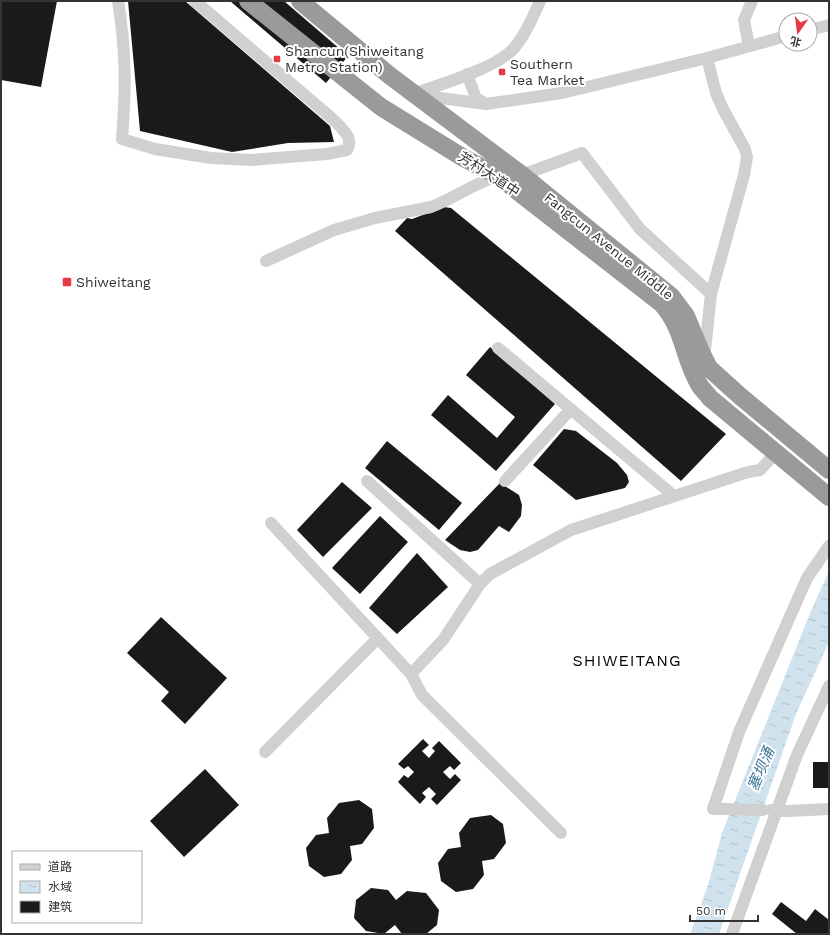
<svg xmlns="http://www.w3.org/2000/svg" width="830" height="935" font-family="'Work Sans','Noto Sans SC',sans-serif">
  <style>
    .water { fill: url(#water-ripples) }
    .building { fill: #1a1a1a }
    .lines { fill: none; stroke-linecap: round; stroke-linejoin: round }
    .minor { stroke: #d0d0d0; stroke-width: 12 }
    .highway { stroke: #9a9a9a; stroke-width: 18 }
    .minor-bridge { stroke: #d0d0d0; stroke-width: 12 }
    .poi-dot { fill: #e63946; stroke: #fff; stroke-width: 1.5 }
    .labels { text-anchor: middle; stroke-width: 4; stroke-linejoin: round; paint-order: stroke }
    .poi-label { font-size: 14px; fill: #333; stroke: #fff; text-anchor: start }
    .street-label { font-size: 14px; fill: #333; stroke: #fff }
    .water-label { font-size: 15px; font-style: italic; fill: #3f7597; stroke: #fff }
    .quarter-label { font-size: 16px; letter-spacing: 1px; fill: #000; stroke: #fff }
  </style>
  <defs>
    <pattern id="water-ripples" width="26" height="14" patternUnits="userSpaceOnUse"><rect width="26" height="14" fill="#cfe2ee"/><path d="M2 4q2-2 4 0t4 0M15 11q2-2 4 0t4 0" fill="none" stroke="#b2c2cd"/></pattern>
  </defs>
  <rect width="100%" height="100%" fill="#fff"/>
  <!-- water -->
  <path class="water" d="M829 571V642L796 714 719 934H690L708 885 722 833 811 611Z"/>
  <!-- building -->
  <path class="building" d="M1 1H57L41 87 1 80Z
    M128 1H185L330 126 334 142 288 143 232 152 140 131Z
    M230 1H284L348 56 326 83Z
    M444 207 451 208 726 434 681 481 395 231 407 218 412 219Z
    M490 347 555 404 496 471 431 415 448 395 497 438 515 417 466 375Z
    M564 429 576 431 617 463 627 475 629 482 625 488 576 500 533 465Z
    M387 441 462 503 439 530 365 468Z
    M342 482 372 508 323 557 297 530Z
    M500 483 519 495 522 505 521 516 509 532 499 526 478 550 470 552 460 550 445 540Z
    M380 516 408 542 360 594 332 568Z
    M417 553 448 587 397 634 369 608Z
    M161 617 227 678 185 724 161 701 169 692 127 653Z
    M423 739 429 745 422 751 429 758 435 751 432 748 439 741 461 763 454 770 450 766 443 772 450 779 455 774 461 780 437 805 431 799 436 794 429 787 422 793 426 797 420 804 398 782 404 775 408 778 414 772 408 766 404 769 398 764Z
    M813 762H829V788H813Z
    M205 769 239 805 184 857 150 821Z
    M359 800 372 809 374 828 362 844 350 846 352 860 341 874 324 877 309 866 306 848 316 835 329 833 327 818 339 803Z
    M491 815 503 824 506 843 494 859 482 861 484 875 473 889 456 892 441 881 438 863 448 849 461 847 459 833 470 818Z
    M371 888 388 890 396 900 407 891 426 893 439 910 437 925 426 934H402L395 925 384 934 366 931 354 918 356 900Z
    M781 902 806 921 815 909 829 920V934H797L772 914Z"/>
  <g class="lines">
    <!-- minor -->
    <path class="minor" d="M118 1C126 49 126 90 122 139L155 149 211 158 251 160 327 154 347 150C354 138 343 130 335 121L195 1
      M810 30 829 25
      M749 46 744 20 752 1
      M467 74 476 98 486 104
      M416 93C442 84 499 67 515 47 526 33 533 17 540 1
      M417 95 486 104 562 93 707 58 786 36
      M522 175 582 153 640 229 711 294
      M266 261 334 230 375 218 431 207C455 198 474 183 498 176
      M498 348 674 496
      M705 350 711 294 744 175 747 157 745 149 723 109 716 93 707 58
      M367 481 480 584
      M505 481 571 409
      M271 523 411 674 422 695 561 833
      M411 674 443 640 480 584 490 574 571 530 748 472 760 470 776 453
      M265 752 378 638
      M724 809H713L739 732 807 578 829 546
      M771 810 789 811 829 809
      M732 934 797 755 829 686"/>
    <!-- highway -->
    <path class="highway" d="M248 1 381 107 462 157 498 176 662 304C685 330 683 359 700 386 703 390 707 394 710 398L829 497
      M300 1 389 75 522 175 671 296 686 316 701 352 709 368 740 396 829 470"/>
    <!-- minor-bridge -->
    <path class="minor-bridge" d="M724 809 763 810"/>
  </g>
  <!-- markers -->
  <g class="poi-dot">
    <rect x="273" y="55" width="8" height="8" rx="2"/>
    <rect x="498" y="68" width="8" height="8" rx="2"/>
    <rect x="62" y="277" width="10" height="10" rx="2"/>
  </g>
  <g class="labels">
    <!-- poi labels -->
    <g class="poi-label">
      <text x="285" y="56">Shancun(Shiweitang<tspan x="285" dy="16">Metro Station)</tspan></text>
      <text x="510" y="69">Southern<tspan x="510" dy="16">Tea Market</tspan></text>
      <text x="76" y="287">Shiweitang</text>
    </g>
    <!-- street labels -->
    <g class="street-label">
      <text transform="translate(489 174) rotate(33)" y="5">芳村大道中</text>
      <text transform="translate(609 246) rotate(39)" y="5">Fangcun Avenue Middle</text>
    </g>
    <!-- water labels -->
    <g class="water-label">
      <text transform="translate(761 769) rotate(-67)" y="5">塞坝涌</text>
    </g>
    <!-- quarter labels -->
    <g class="quarter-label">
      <text x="627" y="666">SHIWEITANG</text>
    </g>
  </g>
  <!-- border -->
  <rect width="830" height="935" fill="none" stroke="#333333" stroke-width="4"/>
  <!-- legend -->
  <rect x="12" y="851" width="130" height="72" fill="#ffffff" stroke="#adadad"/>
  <rect x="20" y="864" width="20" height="6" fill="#d0d0d0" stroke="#adadad"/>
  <text x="48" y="871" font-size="12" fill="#333333">道路</text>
  <rect x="20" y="881" width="20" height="12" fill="url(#water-ripples)" stroke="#adadad"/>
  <text x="48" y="891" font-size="12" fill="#333333">水域</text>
  <rect x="20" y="901" width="20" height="12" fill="#1a1a1a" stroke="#adadad"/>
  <text x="48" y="911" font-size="12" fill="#333333">建筑</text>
  <!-- north arrow -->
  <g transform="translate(798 32) rotate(194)"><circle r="19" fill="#ffffff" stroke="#adadad"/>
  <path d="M0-3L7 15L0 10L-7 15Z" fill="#e63946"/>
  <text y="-6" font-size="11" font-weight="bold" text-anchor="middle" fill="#333333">北</text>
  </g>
  <!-- scale -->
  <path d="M690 915v6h68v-6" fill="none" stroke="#333333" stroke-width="2"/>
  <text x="696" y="915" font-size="12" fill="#333333" stroke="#ffffff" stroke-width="3" paint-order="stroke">50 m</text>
</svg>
